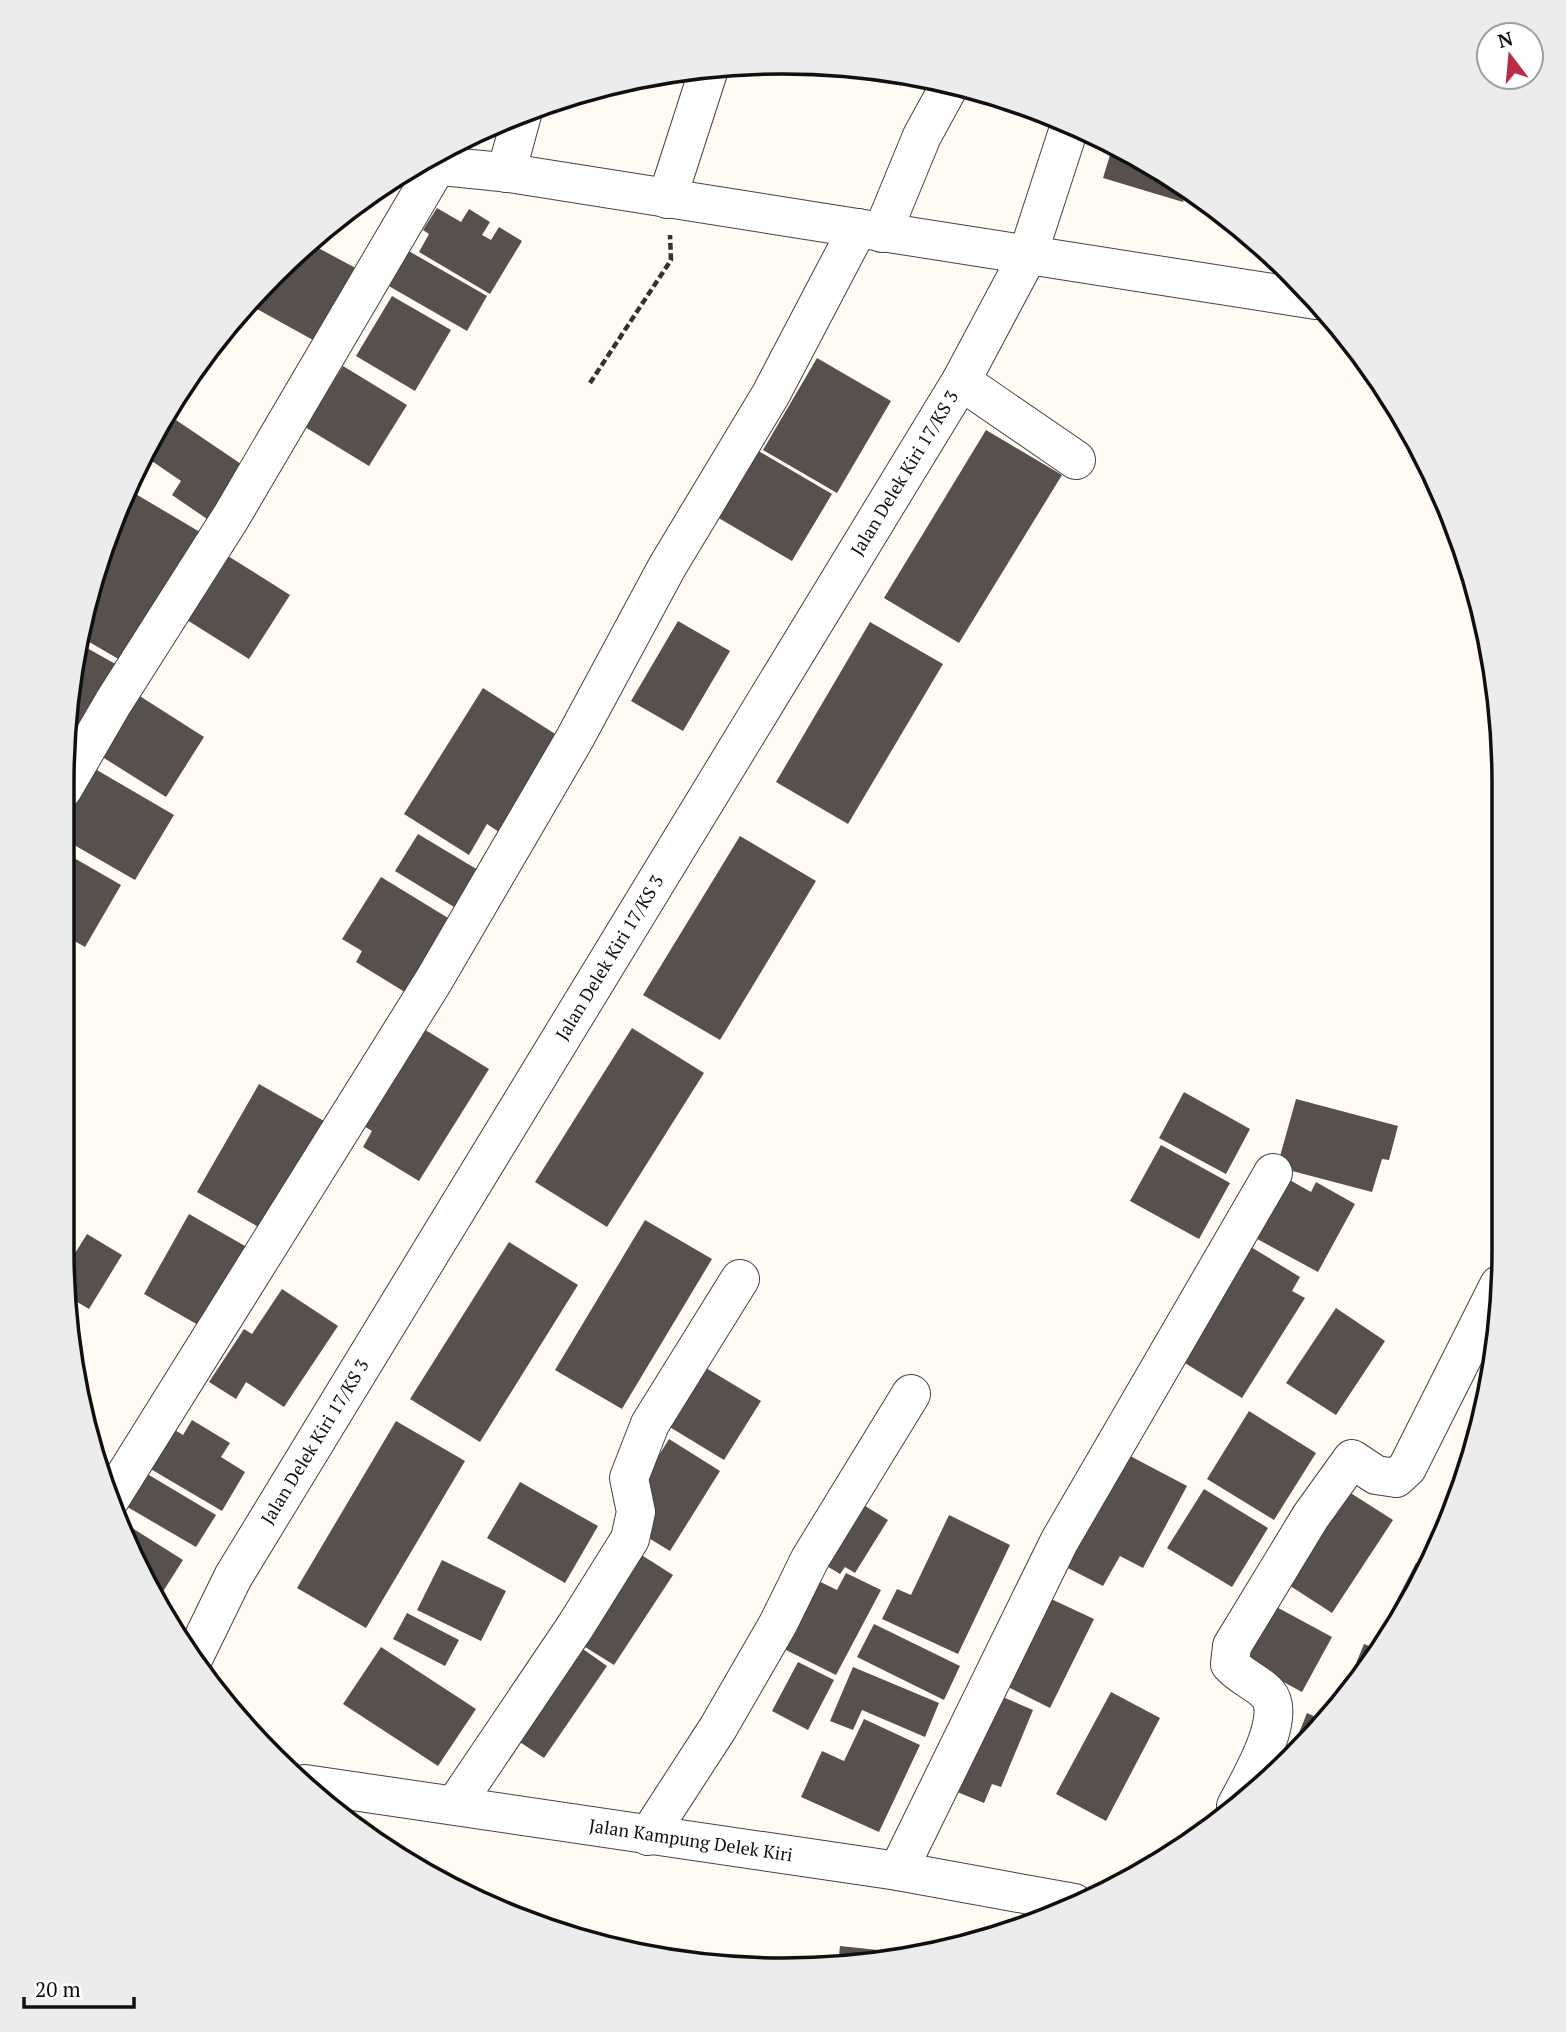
<svg xmlns="http://www.w3.org/2000/svg" width="1566" height="2032" font-family="'PT Serif',serif">
  <style>
    .building { fill: #58504c }
    .lines { fill: none; stroke-linecap: round; stroke-linejoin: round }
    .minor-casing { stroke: #434343; stroke-width: 40 }
    .path { stroke: #323232; stroke-width: 4.5; stroke-dasharray: 7 3.5; stroke-linecap: butt }
    .minor { stroke: #fff; stroke-width: 38 }
    .labels { text-anchor: middle; stroke-width: 7; stroke-linejoin: round; paint-order: stroke }
    .street-label { font-size: 18px; fill: #101010; stroke: #fff }
    .rim { fill: none; stroke: #101010; stroke-width: 3.5 }
  </style>
  <rect width="100%" height="100%" fill="#fffbf3"/>
  <!-- building -->
  <path class="building" d="M1113 145 1184 183 1188 186 1183 202 1103 178Z
    M437 208 461 222 469 209 490 222 482 235 491 240 499 227 522 241 490 294 419 252 429 234 423 230Z
    M309 243 363 272 322 345 257 309 281 265Z
    M407 250 487 296 467 331 387 285Z
    M392 296 451 330 415 391 356 356Z
    M229 322 233 324 179 412 171 408 210 344Z
    M817 358 891 401 837 493 763 450Z
    M343 366 407 405 369 466 305 427Z
    M176 420 247 468 210 521 172 495 181 481 149 459Z
    M986 430 1062 475 959 643 884 598Z
    M750 446 832 494 792 561 710 513Z
    M144 450 147 451 133 471 136 463Z
    M134 493 205 535 127 664 79 636 86 596 110 531Z
    M228 556 290 595 249 659 187 620Z
    M678 621 730 651 683 731 631 701Z
    M870 622 943 664 848 824 776 782Z
    M78 643 119 666 73 746 63 740V737Z
    M483 688 560 737 499 832 487 824 469 855 404 814Z
    M135 693 204 737 166 797 96 753Z
    M90 766 174 815 135 880 62 838 63 813Z
    M418 834 483 873 459 910 395 871Z
    M740 836 816 881 720 1040 643 995Z
    M62 851 121 885 85 947 62 934Z
    M381 877 453 921 408 994 356 962 362 951 342 939Z
    M419 1026 489 1069 419 1181 363 1147 372 1131 359 1123Z
    M632 1028 704 1073 607 1227 535 1182Z
    M259 1084 324 1121 262 1229 197 1192Z
    M1184 1092 1250 1129 1226 1174 1159 1138Z
    M1296 1099 1398 1126 1389 1160 1382 1159 1372 1192 1277 1167Z
    M1161 1145 1230 1183 1199 1239 1130 1201Z
    M1270 1169 1311 1192 1316 1182 1355 1204 1318 1272 1237 1228Z
    M189 1214 245 1246 200 1326 144 1294Z
    M645 1220 712 1259 622 1409 555 1370Z
    M87 1234 122 1255 89 1309 67 1296 64 1271Z
    M1233 1236 1300 1277 1292 1291 1305 1298 1242 1398 1162 1349Z
    M509 1242 578 1285 480 1442 410 1399Z
    M282 1289 338 1326 284 1407 246 1382 236 1399 209 1382 244 1329 252 1334Z
    M1336 1308 1385 1341 1336 1415 1286 1383Z
    M71 1322 79 1327 73 1337Z
    M681 1353 761 1401 724 1460 645 1412Z
    M1249 1411 1316 1453 1274 1520 1207 1479Z
    M192 1420 230 1443 221 1457 245 1472 222 1511 149 1468 173 1429 183 1435Z
    M396 1421 465 1461 366 1628 297 1588Z
    M669 1439 720 1471 670 1551 619 1520Z
    M1115 1448 1187 1486 1143 1568 1120 1556 1103 1586 1062 1565Z
    M144 1472 216 1515 196 1547 124 1505Z
    M520 1482 598 1526 565 1583 487 1538Z
    M1338 1485 1393 1520 1332 1613 1278 1578Z
    M834 1487 888 1520 855 1573 845 1567 840 1574 817 1560Z
    M1204 1489 1268 1528 1232 1587 1167 1548Z
    M949 1515 1010 1545 958 1654 882 1619 897 1589 911 1595Z
    M121 1521 183 1560 155 1604Z
    M621 1542 673 1575 614 1665 561 1632Z
    M442 1560 506 1591 481 1641 417 1610Z
    M1416 1563 1427 1569 1398 1622 1388 1617Z
    M800 1572 837 1590 846 1573 881 1590 836 1675 766 1640Z
    M1034 1591 1094 1619 1050 1708 1006 1686Z
    M1269 1603 1332 1637 1302 1692 1239 1658Z
    M407 1613 459 1640 445 1666 393 1639Z
    M874 1624 960 1666 944 1700 857 1657Z
    M570 1640 607 1666 544 1758 506 1733Z
    M1364 1644 1382 1651 1345 1696 1343 1695Z
    M381 1647 476 1709 438 1766 343 1704Z
    M798 1662 834 1680 808 1730 772 1711Z
    M853 1667 939 1703 925 1737 862 1710 853 1730 830 1721Z
    M991 1692 1033 1710 1001 1787 992 1784 984 1803 950 1789Z
    M1111 1692 1160 1718 1106 1821 1056 1794Z
    M1307 1713 1325 1721 1294 1759 1285 1767Z
    M864 1719 920 1745 879 1832 801 1797 822 1751 844 1761Z
    M610 1944 629 1949 628 1950 609 1948Z
    M840 1946 897 1952 896 1960 838 1965Z"/>
  <g class="lines">
    <defs>
      <g id="minor">
        <path d="M419 163C449 168 479 169 509 173 778 214 1047 260 1316 300"/>
        <path d="M506 173 523 111"/>
        <path d="M667 199 709 69"/>
        <path d="M882 233 922 136 951 83"/>
        <path d="M961 381 1027 257 1071 122"/>
        <path d="M63 789 113 703 231 517 437 166"/>
        <path d="M111 1498 434 980 575 738 667 567 771 394 858 228"/>
        <path id="s1" d="M194 1657 233 1577 961 381 1076 460"/>
        <path id="s2" d="M305 1784 898 1871 1074 1903"/>
        <path d="M455 1805 575 1627 630 1539 636 1512 629 1478 650 1424 740 1279"/>
        <path d="M1236 1806C1248 1783 1288 1717 1268 1694 1259 1683 1241 1677 1230 1664L1232 1646 1311 1516 1352 1459 1376 1475 1396 1478 1407 1468 1499 1285"/>
        <path d="M648 1836 718 1728 778 1624 810 1559 911 1394"/>
        <path d="M898 1871 1059 1542 1273 1173"/>
      </g>
    </defs>
    <!-- minor casing -->
    <use href="#minor" class="minor-casing"/>
    <!-- path -->
    <path class="path" d="M590 383 671 260 670 235"/>
    <!-- minor -->
    <use href="#minor" class="minor"/>
  </g>
  <g class="labels">
    <!-- street labels -->
    <g class="street-label">
      <text dy="6" stroke="none"><textPath href="#s1" startOffset="1381">Jalan Delek Kiri 17/KS 3</textPath></text>
      <text dy="6" stroke="none"><textPath href="#s1" startOffset="814">Jalan Delek Kiri 17/KS 3</textPath></text>
      <text dy="6" stroke="none"><textPath href="#s1" startOffset="247">Jalan Delek Kiri 17/KS 3</textPath></text>
      <text dy="6" stroke="none"><textPath href="#s2" startOffset="390">Jalan Kampung Delek Kiri</textPath></text>
    </g>
  </g>
  <!-- crop -->
  <path d="M0 0H1566V2032H0ZM783 74H783A709 709 0 0 1 1492 783V1249A709 709 0 0 1 783 1958H783A709 709 0 0 1 74 1249V783A709 709 0 0 1 783 74Z" fill="#ececec" fill-rule="evenodd"/>
  <path class="rim" d="M783 74H783A709 709 0 0 1 1492 783V1249A709 709 0 0 1 783 1958H783A709 709 0 0 1 74 1249V783A709 709 0 0 1 783 74Z"/>
  <!-- north arrow -->
  <g transform="translate(1510 56) rotate(344)"><circle r="33" fill="#ffffff" stroke="#9f9f9f" stroke-width="2"/>
  <path d="M0-5L12 26L0 18L-12 26Z" fill="#bd2a43"/>
  <text y="-10" font-size="19" font-weight="bold" text-anchor="middle" fill="#101010">N</text>
  </g>
  <!-- scale -->
  <path d="M24 1997v10h110v-10" fill="none" stroke="#101010" stroke-width="3.5"/>
  <text x="35" y="1997" font-size="21" fill="#101010" stroke="#ffffff" stroke-width="5" paint-order="stroke">20 m</text>
</svg>
